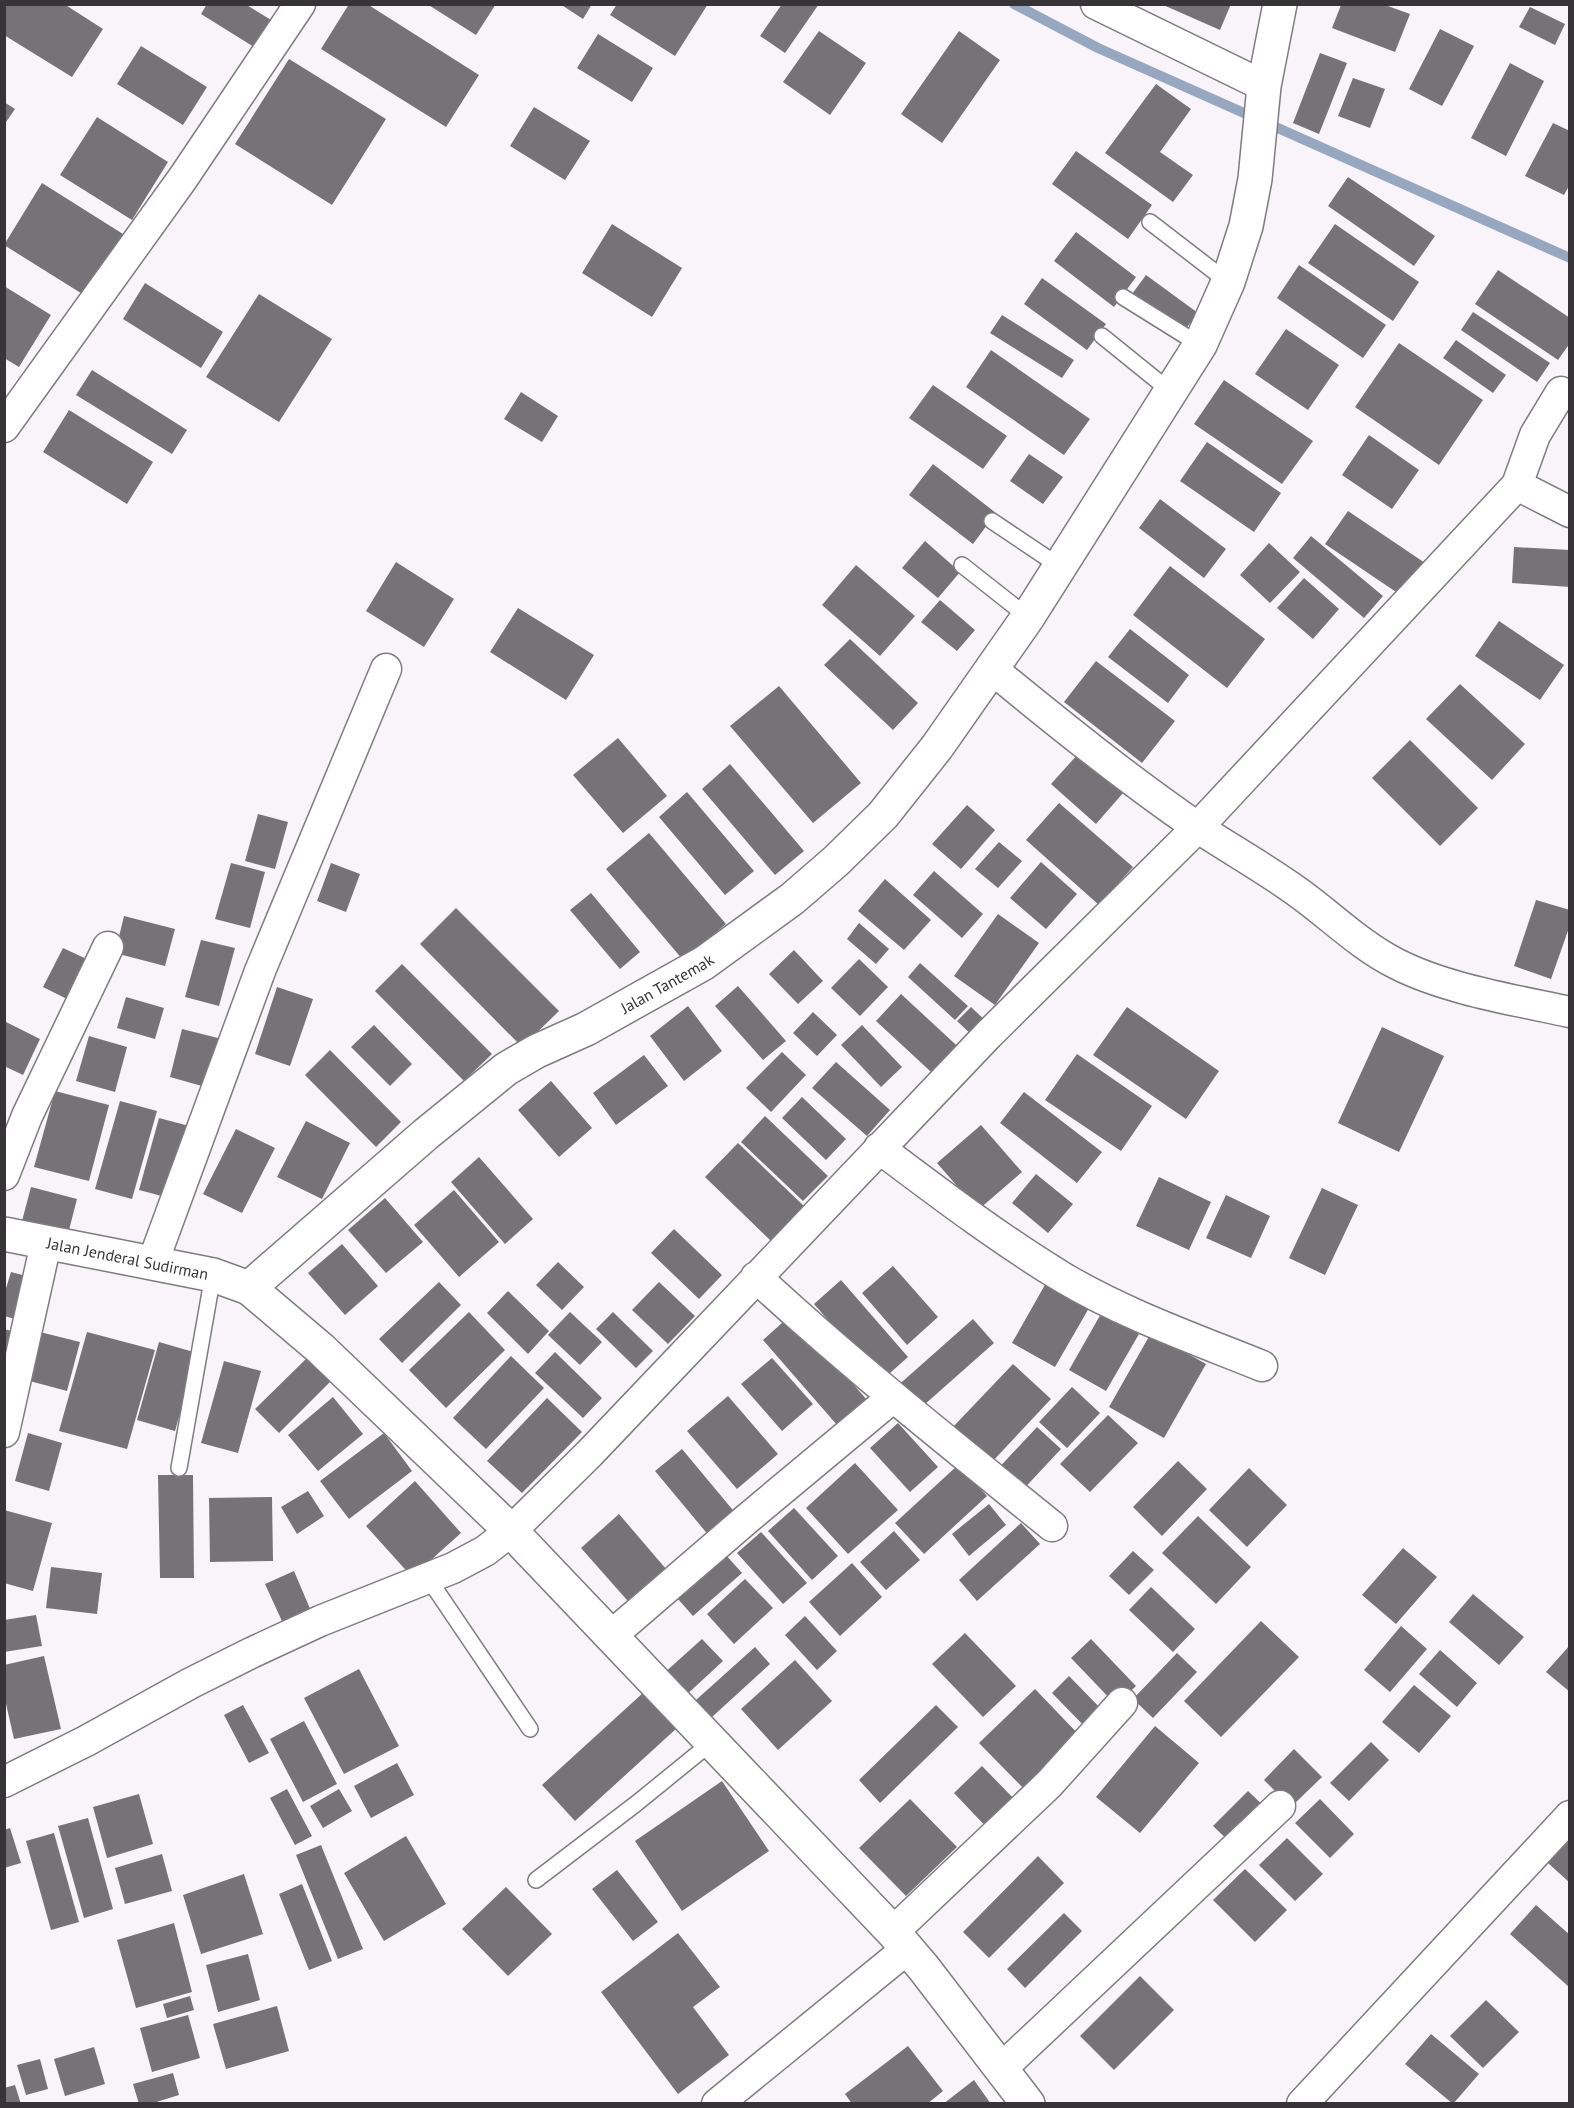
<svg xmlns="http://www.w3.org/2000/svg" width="1574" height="2108" font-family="'PT Sans',sans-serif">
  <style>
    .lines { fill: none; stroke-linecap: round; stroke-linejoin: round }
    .stream { stroke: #97a7c0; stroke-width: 10 }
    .building { fill: #767378 }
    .service-casing { stroke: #7f7c81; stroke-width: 18 }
    .minor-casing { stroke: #7f7c81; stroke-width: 33 }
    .tertiary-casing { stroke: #7f7c81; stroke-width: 36 }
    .primary-casing { stroke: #7f7c81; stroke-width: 36 }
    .service { stroke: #fff; stroke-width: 15 }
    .minor { stroke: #fff; stroke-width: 30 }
    .tertiary { stroke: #fff; stroke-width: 33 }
    .primary { stroke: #fff; stroke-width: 33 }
    .labels { text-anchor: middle; stroke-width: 6; stroke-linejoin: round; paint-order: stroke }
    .street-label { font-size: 16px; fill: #363437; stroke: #fff }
  </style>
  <rect width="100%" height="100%" fill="#f8f4fa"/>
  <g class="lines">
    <!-- stream -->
    <path class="stream" d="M1014 4 1098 48 1570 258"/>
  </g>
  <!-- building -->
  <path class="building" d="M4 4H64L103 29 72 77 4 35Z
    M207 4H245L276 23 259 50 201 14Z
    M349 4H367L479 75 446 127 321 49Z
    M427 4H496L476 35Z
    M560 4H592L583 19Z
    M617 4H708L675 56 610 15Z
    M782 4H819L785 53 760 36Z
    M1161 4H1231L1220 30Z
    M1341 5H1385L1410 14 1395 52 1332 28Z
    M1530 7 1565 24 1555 45 1519 27Z
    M1440 29 1474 46 1442 106 1409 89Z
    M819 31 866 63 830 115 783 82Z
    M959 31 1000 60 942 143 901 114Z
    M598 34 653 68 632 102 577 68Z
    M141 46 207 87 183 125 117 84Z
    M1320 53 1347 63 1319 134 1293 123Z
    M289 59 386 119 332 205 235 144Z
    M1510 63 1544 81 1506 156 1471 138Z
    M1353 78 1385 89 1370 128 1338 116Z
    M1156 84 1191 109 1160 152 1193 175 1173 202 1105 153Z
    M4 102 15 109 4 125Z
    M534 107 590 141 565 180 510 146Z
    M97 117 168 162 132 220 60 175Z
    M1553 123 1570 131V184L1564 195 1525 176Z
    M1076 151 1152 205 1128 239 1052 184Z
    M1348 177 1435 236 1414 266 1328 206Z
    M42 183 123 234 84 295 4 245Z
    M612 224 682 268 652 317 582 273Z
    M1335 224 1419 282 1393 321 1308 263Z
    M1076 232 1136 277 1114 307 1054 261Z
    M1299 265 1386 325 1363 358 1277 298Z
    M1498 270 1570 318V343L1558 360 1475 304Z
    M1146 275 1198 313 1184 331 1132 294Z
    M1042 278 1106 324 1087 350 1024 304Z
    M145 283 223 332 201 368 123 319Z
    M4 286 51 315 19 367 4 358Z
    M259 294 332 339 279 422 206 377Z
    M1473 312 1550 363 1537 382 1461 330Z
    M1002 315 1074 360 1062 378 990 333Z
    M1286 329 1339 365 1308 410 1255 374Z
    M1456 340 1506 375 1493 393 1443 358Z
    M1399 343 1483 400 1439 465 1355 407Z
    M991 350 1090 419 1064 455 966 387Z
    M92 370 187 430 172 454 76 395Z
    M1224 380 1313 441 1282 484 1194 424Z
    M933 385 1007 436 983 469 909 418Z
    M521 392 558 416 542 442 504 419Z
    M69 410 153 462 127 504 43 452Z
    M1369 435 1419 470 1392 509 1342 475Z
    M1207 442 1281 493 1254 532 1180 481Z
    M1029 454 1063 477 1043 504 1010 481Z
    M933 464 996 513 973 544 909 495Z
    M1160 499 1226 549 1204 578 1139 528Z
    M1348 511 1425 563 1402 596 1325 544Z
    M1311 536 1383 596 1364 618 1293 558Z
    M925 541 960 572 938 598 902 568Z
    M1269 543 1300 572 1270 603 1240 575Z
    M1514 547 1570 550V587L1512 583Z
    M396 562 454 599 424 647 366 611Z
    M856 565 915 616 880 656 822 605Z
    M1170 566 1265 639 1227 688 1133 615Z
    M1304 578 1339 609 1313 639 1277 608Z
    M940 600 975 630 957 651 921 622Z
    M518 608 594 655 566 700 490 652Z
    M1499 621 1564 665 1540 700 1475 656Z
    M1130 629 1189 675 1168 703 1108 657Z
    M850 639 918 703 893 730 824 665Z
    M1096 661 1175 721 1142 763 1064 702Z
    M1460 684 1525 744 1492 780 1426 719Z
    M779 686 861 783 813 823 730 726Z
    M618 738 667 796 623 833 573 775Z
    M1410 740 1478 808 1440 846 1372 778Z
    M1078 754 1123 793 1096 824 1051 784Z
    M730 764 804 851 775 875 702 789Z
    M687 792 754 871 725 895 659 817Z
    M1059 803 1133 867 1099 905 1026 840Z
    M967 805 995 830 961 869 932 844Z
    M258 814 288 822 275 869 245 861Z
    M649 833 726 924 683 960 606 869Z
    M999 842 1022 861 998 888 975 869Z
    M1041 862 1077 894 1046 929 1010 898Z
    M231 863 265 872 250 928 215 919Z
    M331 863 360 874 346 912 317 901Z
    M934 871 983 914 962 938 913 895Z
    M885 879 931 920 904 950 858 911Z
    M591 893 640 952 620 969 570 910Z
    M1536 900 1570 910V925L1551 979 1514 966Z
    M456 908 559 1011 522 1047 420 944Z
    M998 914 1039 943 995 1005 954 976Z
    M124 916 175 929 165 966 115 953Z
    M859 923 889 949 876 964 847 939Z
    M201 940 235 948 219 1006 185 997Z
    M63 948 93 962 73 1002 43 987Z
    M794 950 823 981 798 1004 769 974Z
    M859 959 888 987 860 1016 831 988Z
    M920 963 968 1006 955 1020 908 977Z
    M402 964 492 1054 464 1081 375 991Z
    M738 986 786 1041 763 1060 715 1006Z
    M277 987 313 999 290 1066 255 1054Z
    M901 994 967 1055 942 1082 876 1021Z
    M126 997 164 1008 155 1039 117 1028Z
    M688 1006 722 1051 684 1081 650 1036Z
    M971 1007 989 1024 976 1039 957 1021Z
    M1127 1007 1219 1071 1186 1119 1093 1055Z
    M813 1012 837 1035 817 1056 793 1033Z
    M4 1021 40 1039 23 1075 4 1066Z
    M374 1025 412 1064 390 1086 351 1047Z
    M862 1025 902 1067 881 1087 841 1045Z
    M1382 1027 1444 1056 1399 1152 1338 1123Z
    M182 1029 222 1039 209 1088 170 1077Z
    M89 1036 127 1047 115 1092 76 1081Z
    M330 1050 401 1122 376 1147 305 1075Z
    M782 1052 806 1075 771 1112 746 1088Z
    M1077 1054 1152 1106 1121 1151 1045 1100Z
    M644 1055 668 1086 616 1125 593 1093Z
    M836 1062 890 1110 867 1136 812 1088Z
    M551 1081 592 1128 559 1157 518 1110Z
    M55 1091 109 1105 89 1181 34 1167Z
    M1024 1092 1102 1152 1077 1183 1000 1123Z
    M802 1097 846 1139 826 1160 782 1118Z
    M120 1101 157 1111 132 1199 95 1189Z
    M765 1116 828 1176 803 1201 741 1142Z
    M159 1118 193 1127 173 1199 139 1190Z
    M306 1121 350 1143 322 1199 277 1177Z
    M981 1125 1022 1172 978 1210 937 1163Z
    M236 1129 275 1148 242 1213 203 1194Z
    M738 1143 805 1207 772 1242 705 1177Z
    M479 1157 533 1219 505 1244 451 1182Z
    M1036 1174 1073 1204 1048 1233 1012 1203Z
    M1159 1177 1211 1202 1189 1250 1136 1226Z
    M31 1187 77 1199 68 1234 22 1221Z
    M1322 1188 1358 1205 1325 1275 1289 1258Z
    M454 1190 499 1242 459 1277 414 1225Z
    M1226 1195 1270 1216 1251 1258 1206 1238Z
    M385 1198 423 1242 386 1273 348 1230Z
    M674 1229 722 1275 699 1299 651 1253Z
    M342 1244 378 1286 345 1315 308 1273Z
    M558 1262 584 1287 562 1310 536 1285Z
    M893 1266 938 1317 907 1345 862 1293Z
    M11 1272 38 1279 26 1322 4 1316V1295Z
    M841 1280 908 1357 881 1381 814 1304Z
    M439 1282 461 1305 402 1363 379 1339Z
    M659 1282 695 1316 668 1344 632 1310Z
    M1046 1283 1089 1308 1055 1367 1012 1343Z
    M508 1291 549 1331 528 1354 487 1313Z
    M469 1312 505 1350 446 1408 409 1370Z
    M570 1312 602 1342 580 1365 548 1335Z
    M613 1312 653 1351 636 1368 596 1329Z
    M1102 1312 1139 1334 1106 1391 1069 1370Z
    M792 1314 874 1408 844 1433 763 1340Z
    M973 1319 994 1343 915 1413 894 1389Z
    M4 1329 23 1334 4 1378Z
    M40 1332 80 1342 67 1391 26 1380Z
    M87 1332 155 1350 127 1449 59 1431Z
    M1151 1333 1206 1364 1164 1438 1109 1407Z
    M159 1342 197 1353 175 1431 137 1420Z
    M555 1352 602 1398 583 1418 535 1373Z
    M511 1356 544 1388 486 1449 453 1418Z
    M308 1357 331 1381 279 1433 255 1409Z
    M772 1358 813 1404 782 1431 741 1384Z
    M224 1361 261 1371 238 1453 201 1443Z
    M1013 1364 1051 1399 991 1463 953 1427Z
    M1072 1387 1100 1413 1067 1448 1039 1422Z
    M728 1396 778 1454 737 1489 687 1431Z
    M333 1397 363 1434 318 1471 288 1435Z
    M547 1398 582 1432 522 1493 487 1461Z
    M1108 1415 1138 1443 1090 1492 1060 1464Z
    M898 1423 938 1467 910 1492 870 1448Z
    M1037 1427 1061 1449 1018 1495 994 1473Z
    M28 1433 62 1443 49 1491 15 1481Z
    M384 1433 412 1471 349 1519 320 1481Z
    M682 1449 742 1521 715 1543 655 1471Z
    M1178 1461 1207 1489 1162 1536 1133 1507Z
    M855 1463 898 1510 848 1554 806 1508Z
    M958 1465 987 1496 924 1554 895 1523Z
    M1249 1468 1287 1505 1247 1547 1209 1510Z
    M158 1475H193L194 1578H160Z
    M415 1481 461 1533 412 1577 366 1526Z
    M308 1491 324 1516 297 1534 281 1507Z
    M272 1497 273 1561 210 1562 209 1498Z
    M989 1504 1006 1525 969 1556 952 1534Z
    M794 1508 838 1556 812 1580 768 1531Z
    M4 1510 52 1523 33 1591 4 1583Z
    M619 1514 672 1576 634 1608 581 1548Z
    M1198 1516 1251 1567 1216 1604 1162 1553Z
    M1021 1523 1040 1544 977 1601 959 1580Z
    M894 1531 920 1560 886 1590 860 1562Z
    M761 1532 807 1583 783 1604 737 1553Z
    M1403 1548 1437 1577 1396 1624 1362 1595Z
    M1133 1551 1154 1570 1129 1595 1109 1576Z
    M725 1554 742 1573 693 1616 677 1598Z
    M852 1563 882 1597 840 1636 809 1602Z
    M51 1567 102 1573 97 1614 46 1608Z
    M294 1571 314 1618 286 1630 265 1584Z
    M745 1579 773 1608 734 1644 707 1614Z
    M1151 1587 1195 1629 1173 1652 1129 1610Z
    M1473 1594 1524 1637 1499 1665 1449 1622Z
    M36 1615 42 1646 4 1652V1620Z
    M805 1616 837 1651 817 1670 785 1635Z
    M1261 1621 1299 1657 1221 1737 1184 1701Z
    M1401 1626 1427 1649 1390 1692 1364 1670Z
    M965 1633 1016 1686 983 1717 932 1664Z
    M702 1639 723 1661 683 1698 662 1675Z
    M1091 1639 1136 1686 1116 1705 1071 1658Z
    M1570 1645V1692L1546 1672Z
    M755 1647 770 1664 712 1717 696 1700Z
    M1440 1650 1477 1683 1457 1707 1419 1674Z
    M1177 1653 1197 1672 1153 1718 1133 1699Z
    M44 1656 61 1729 14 1739 4 1695V1665Z
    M795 1660 832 1701 778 1750 741 1709Z
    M359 1669 399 1746 344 1774 304 1698Z
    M1069 1676 1108 1716 1091 1733 1052 1693Z
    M1414 1685 1451 1716 1419 1753 1382 1722Z
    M1035 1689 1082 1738 1027 1792 979 1743Z
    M644 1692 677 1728 575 1821 542 1785Z
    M243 1705 269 1753 249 1763 224 1715Z
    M936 1705 958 1727 880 1803 859 1780Z
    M304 1721 337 1784 303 1802 270 1739Z
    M1155 1726 1199 1763 1140 1833 1096 1797Z
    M1371 1742 1389 1760 1349 1801 1330 1783Z
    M1294 1749 1322 1777 1291 1807 1264 1780Z
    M397 1763 414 1795 371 1818 354 1786Z
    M982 1766 1020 1805 992 1833 954 1793Z
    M722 1781 769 1851 682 1911 635 1841Z
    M287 1789 312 1836 295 1845 270 1798Z
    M339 1789 352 1811 323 1828 310 1806Z
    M1248 1791 1268 1810 1233 1845 1213 1826Z
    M139 1794 153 1844 107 1858 93 1807Z
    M910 1799 957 1847 906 1896 859 1848Z
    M1320 1799 1354 1834 1330 1858 1295 1823Z
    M88 1818 113 1909 84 1918 58 1826Z
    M10 1828 21 1863 4 1868V1830Z
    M54 1833 79 1922 51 1930 26 1841Z
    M406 1836 446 1904 384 1941 344 1873Z
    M1287 1838 1323 1874 1295 1901 1259 1865Z
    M1570 1839V1883L1548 1863Z
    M321 1845 363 1949 338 1959 296 1855Z
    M162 1854 172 1891 125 1904 115 1868Z
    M1038 1856 1064 1883 989 1958 963 1932Z
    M1245 1869 1287 1910 1255 1942 1213 1900Z
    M617 1870 658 1922 633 1941 592 1889Z
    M244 1874 263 1934 201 1954 183 1895Z
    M302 1884 332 1961 309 1970 279 1894Z
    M506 1887 552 1934 508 1976 462 1929Z
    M1536 1905 1570 1935V1988L1510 1934Z
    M1064 1913 1082 1931 1025 1988 1007 1969Z
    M174 1923 192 1992 136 2008 117 1940Z
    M678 1933 720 1987 693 2007 729 2055 678 2094 601 1992Z
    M248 1954 260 2000 218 2012 206 1965Z
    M1140 1976 1174 2010 1114 2070 1080 2036Z
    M190 1996 194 2010 167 2018 163 2004Z
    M1486 2000 1519 2032 1483 2068 1450 2036Z
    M277 2006 289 2051 226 2069 213 2024Z
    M188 2015 200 2058 152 2072 140 2028Z
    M1431 2034 1479 2074 1453 2104 1405 2064Z
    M908 2046 943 2091 927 2104H852L845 2094Z
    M94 2047 105 2084 65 2096 54 2059Z
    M40 2059 48 2089 26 2095 17 2065Z
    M173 2073 179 2095 150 2104H139L133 2084Z
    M974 2080 991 2104H943Z
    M15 2085 21 2104H4V2088Z"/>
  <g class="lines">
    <defs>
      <path id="service" d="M1150 222 1228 282
        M1123 297 1200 345
        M1102 336 1170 391
        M992 521 1059 566
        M962 565 1028 617
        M179 1468 213 1275
        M428 1578 530 1729
        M536 1880 637 1803 712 1742"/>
      <path id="minor" d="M1096 4 1264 86
        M4 427 183 178 300 4
        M1517 485 1570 512
        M992 669C1059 724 1126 778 1197 827 1227 847 1259 865 1289 886 1325 910 1356 943 1395 963 1445 989 1514 1000 1570 1012
        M879 1148C939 1193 998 1238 1062 1277 1124 1314 1195 1339 1262 1366
        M4 1175 27 1116 108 947
        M153 1262 260 971 386 669
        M756 1277C851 1365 952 1445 1052 1526
        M4 1432 46 1243
        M612 1635 748 1518 892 1398
        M4 1782 86 1741 191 1683 251 1653 320 1621 453 1568 485 1551 511 1531 590 1453 988 1035 1198 827 1517 485 1535 435 1561 392
        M893 1932 1049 1784 1122 1703
        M1001 2069 1280 1806
        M717 2104 907 1949
        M1302 2104 1570 1816"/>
      <g id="tertiary">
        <path id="s1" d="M249 1288 426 1134 506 1069 537 1051 586 1029 704 963 792 899 836 861 883 815 937 747 1028 617 1200 345 1228 282 1246 226 1255 179 1264 86 1280 4"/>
      </g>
      <g id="primary">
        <path id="s2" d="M4 1234 213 1275 249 1288 321 1349 511 1531 893 1932 923 1967 1028 2104"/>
      </g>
    </defs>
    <!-- service casing -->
    <use href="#service" class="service-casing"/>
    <!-- minor casing -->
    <use href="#minor" class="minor-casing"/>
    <!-- tertiary casing -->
    <use href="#tertiary" class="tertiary-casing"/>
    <!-- primary casing -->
    <use href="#primary" class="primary-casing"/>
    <!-- service -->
    <use href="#service" class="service"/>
    <!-- minor -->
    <use href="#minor" class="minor"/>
    <!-- tertiary -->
    <use href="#tertiary" class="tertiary"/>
    <!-- primary -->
    <use href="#primary" class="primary"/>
  </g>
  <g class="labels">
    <!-- street labels -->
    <g class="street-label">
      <text dy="6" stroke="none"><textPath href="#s1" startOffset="520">Jalan Tantemak</textPath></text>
      <text dy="6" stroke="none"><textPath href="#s2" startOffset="126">Jalan Jenderal Sudirman</textPath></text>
    </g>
  </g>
  <!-- border -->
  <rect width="1574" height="2108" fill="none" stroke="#363437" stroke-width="12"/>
</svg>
